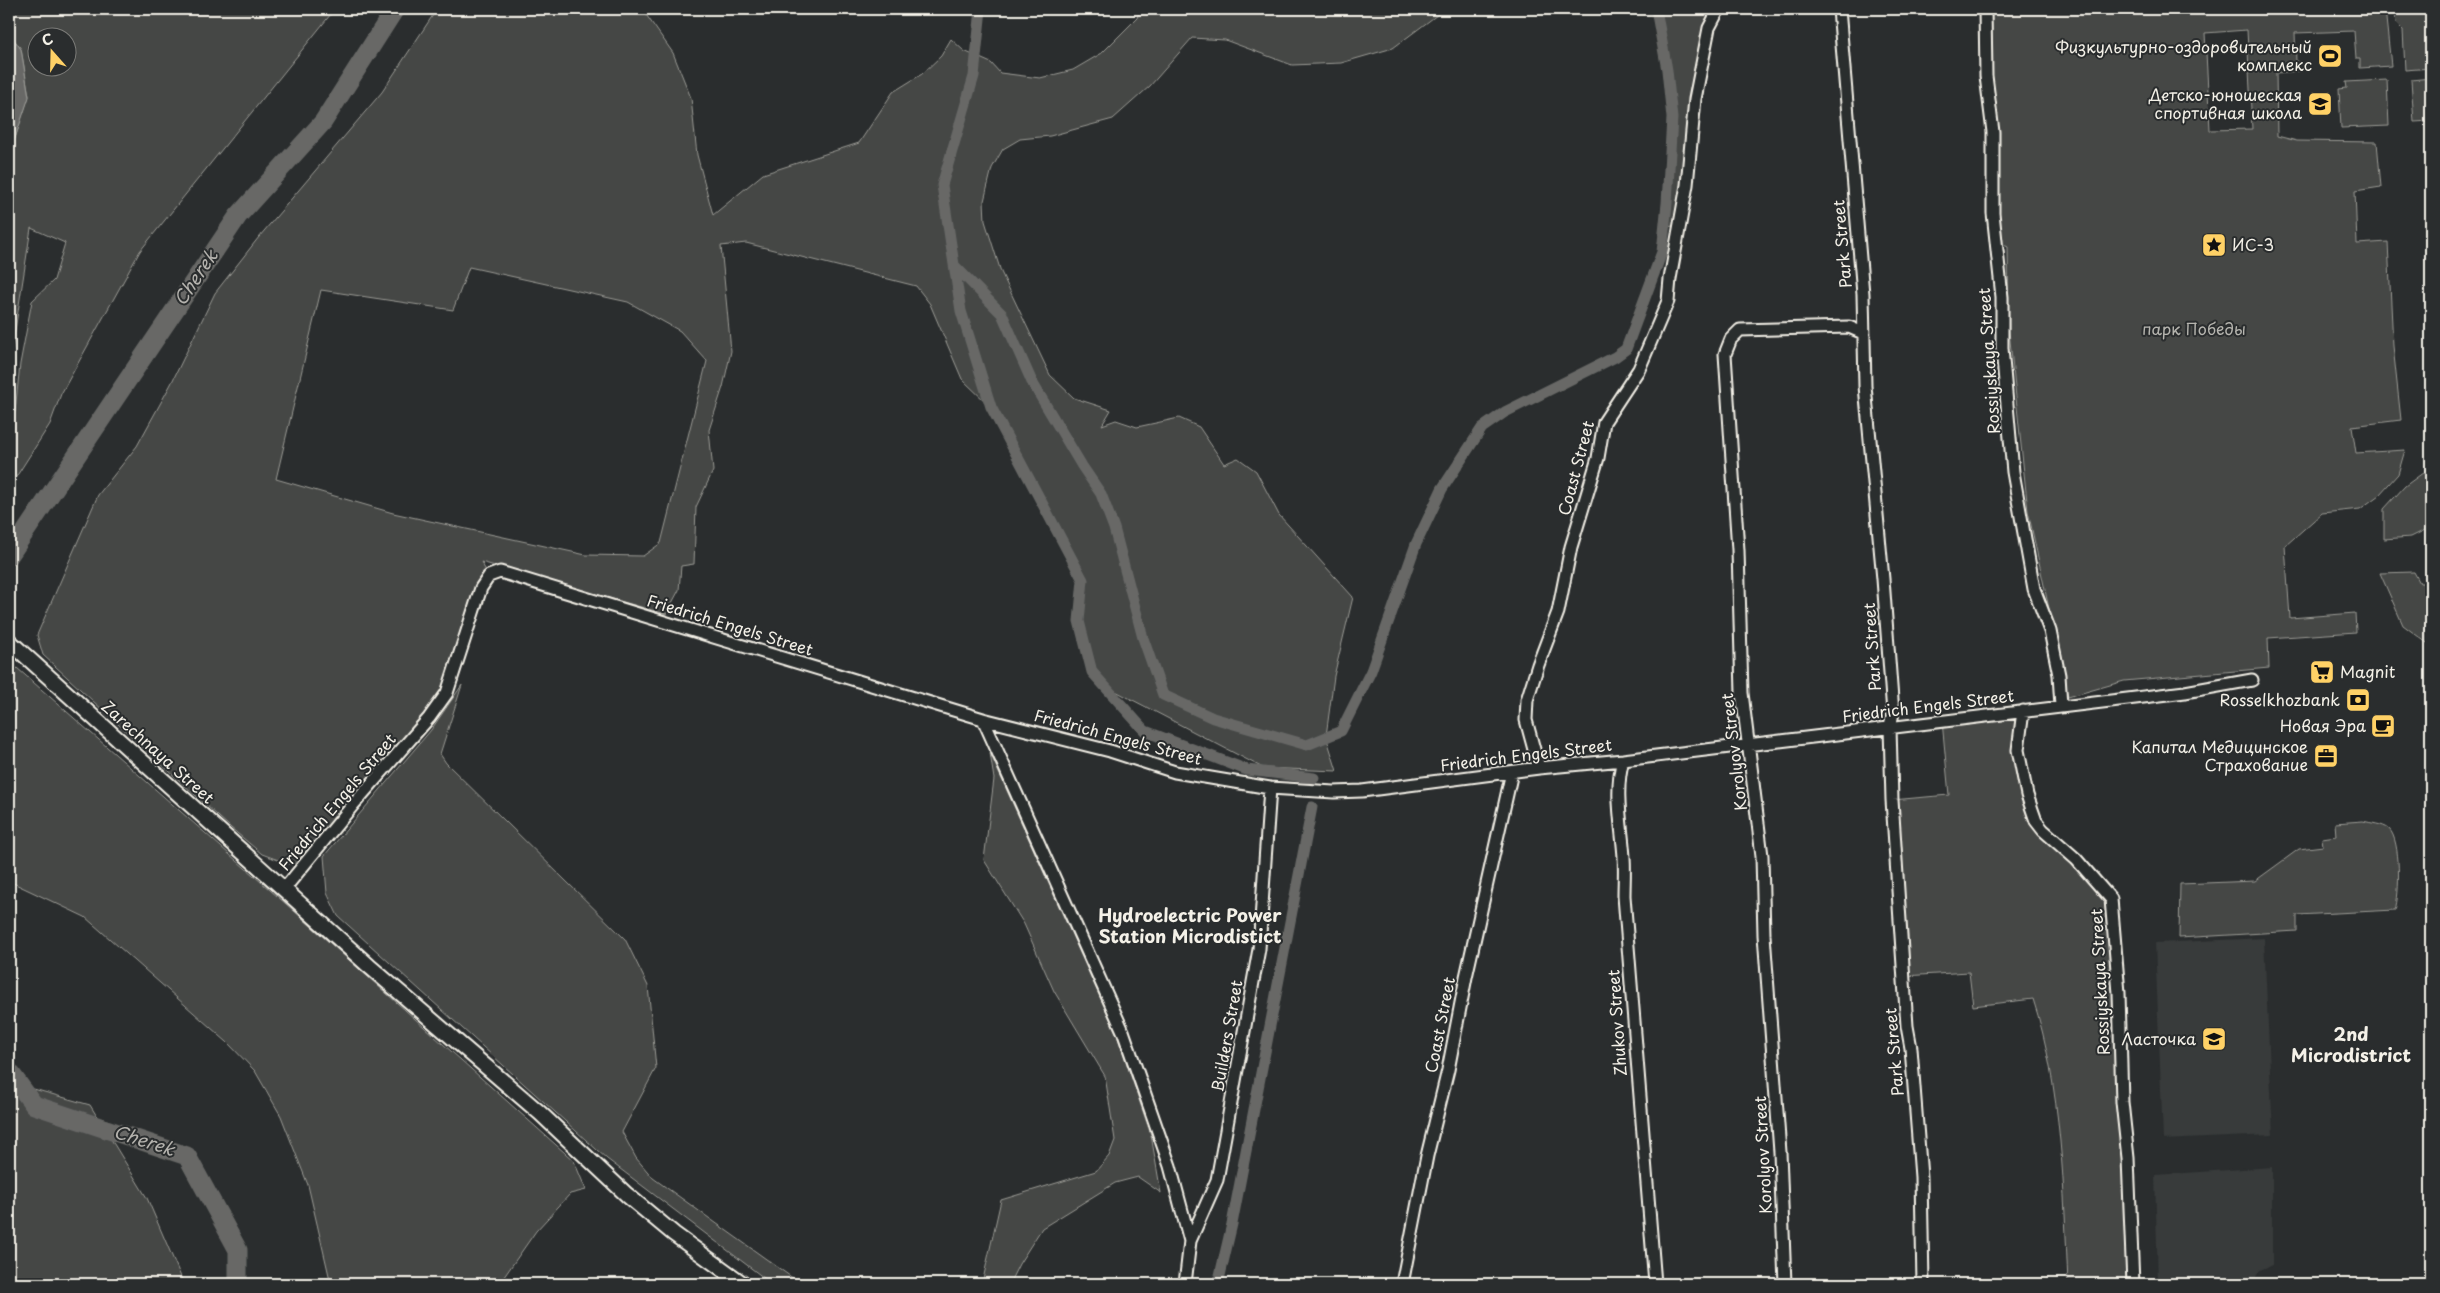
<svg xmlns="http://www.w3.org/2000/svg" width="2440" height="1293" font-family="'Playpen Sans',sans-serif">
  <style>
    .built { fill: #373a3a }
    .green { fill: #444645; stroke: #9c9c96; fill-rule: evenodd }
    .water { fill: #676866; stroke: #9f9f9a }
    .lines { fill: none; stroke-linecap: round; stroke-linejoin: round }
    .canal { stroke: #676866; stroke-width: 11 }
    .river { stroke: #676866; stroke-width: 19 }
    .minor-casing { stroke: #f4f1e8; stroke-width: 15 }
    .tertiary-casing { stroke: #f4f1e8; stroke-width: 18 }
    .minor { stroke: #2a2d2e; stroke-width: 11 }
    .tertiary { stroke: #2a2d2e; stroke-width: 14 }
    .labels { text-anchor: middle; stroke-width: 4; stroke-linejoin: round; paint-order: stroke }
    .poi-label { font-size: 16px; fill: #f4f1e8; stroke: #2a2d2e; text-anchor: end }
    .street-label { font-size: 16px; fill: #f4f1e8; stroke: #2a2d2e }
    .park-label { font-size: 16px; fill: #b6b5af; stroke: #2a2d2e }
    .water-label { font-size: 18px; font-style: italic; fill: #b5b3ae; stroke: #2a2d2e }
    .neighbourhood-label { font-size: 18px; font-weight: bold; fill: #f4f1e8; stroke: #2a2d2e }
  </style>
  <rect width="100%" height="100%" fill="#2a2d2e"/>
  <filter id="ink" filterUnits="userSpaceOnUse"><feTurbulence type="fractalNoise" baseFrequency=".02" numOctaves="2"/><feDisplacementMap in="SourceGraphic" scale="10" xChannelSelector="R" yChannelSelector="G"/><feConvolveMatrix kernelMatrix="1 2 1 2 8 2 1 2 1" color-interpolation-filters="sRGB"/></filter>
  <g filter="url(#ink)">
    <!-- built -->
    <path class="built" d="M2264 938 2273 1135 2163 1140 2155 943Z
      M2272 1167V1265L2260 1270 2252 1284H2158L2155 1175Z"/>
    <!-- green -->
    <path class="green" d="M9 9H335L140 251 61 394 50 424 9 488V415L15 412 20 364 32 301 54 280 65 243 31 228 9 369V156L29 96 21 49 9 33ZM38 38H68V68H38Z
      M437 9H642L673 53 691 98 697 155 713 215 763 174 859 143 893 92 922 74 941 56 951 39 964 51 991 63 1000 73 1040 78 1073 70 1102 53 1137 18 1140 9H1445L1393 48 1341 63 1292 65 1225 40 1192 38 1150 86 1113 119 1050 136 1020 139 1003 149 992 168 984 201 985 221 1001 272 1050 375 1074 398 1111 410 1102 425 1116 420 1137 427 1179 418 1199 427 1224 464 1238 458 1256 471 1279 515 1353 597 1334 676 1326 736 1337 771 1263 768 1104 685 1092 672 1079 621 1083 580 991 407 962 379 930 304 916 286 746 243 721 246 731 351 723 387 709 430 713 471 696 507 694 564 681 566 679 590 666 614 481 562 489 576 447 693 308 861 289 864 262 854 231 828 43 655 37 635 98 495 137 446 171 384 215 293 259 237 382 92ZM469 267 628 302 680 331 707 361 661 543 643 556 586 555 393 513 276 479 321 290 453 310Z
      M1656 9H1719L1713 17 1681 225 1665 227 1672 118 1667 70Z
      M1985 9H2385L2391 66 2360 68V58H2356L2354 31 2295 33 2296 62H2299L2300 71 2276 73 2277 136 2297 141 2377 142 2381 187 2355 191 2357 244 2388 242 2393 346 2401 420 2352 426 2356 453 2405 450 2398 474 2379 495 2360 509 2322 513 2285 546 2290 618 2355 613 2356 632 2268 638 2269 668 2124 681 2068 697 2028 511 2009 331 2008 247 1996 241ZM2247 30 2252 129 2210 130 2205 33Z
      M2394 9H2431V68L2405 70 2403 30 2396 23Z
      M2431 78V121L2414 122 2411 80Z
      M2387 80 2389 126 2341 128 2339 89 2347 88 2346 82Z
      M2431 467V527L2411 537 2384 539V509L2405 486Z
      M2414 572 2420 583H2431V646L2403 625 2380 573Z
      M9 661 302 918 574 1161 586 1190 570 1194 536 1231 499 1284H331L308 1185 281 1116 255 1071 227 1042 85 917 9 881Z
      M462 685 440 754 446 763 625 939 648 986 656 1068 622 1132 636 1158 653 1178 801 1284H772L607 1159 338 916 327 893 324 856 431 730Z
      M2023 711 2020 729 2036 821 2111 899 2133 1284H2068C2064 1191 2062 1088 2033 999L1973 1006 1969 972 1904 976 1892 800 1949 795 1942 721Z
      M990 753 1117 1035 1151 1135 1161 1193 1138 1177 1115 1183 1042 1228 1019 1264 1009 1284H982L1001 1200 1096 1171 1109 1156 1115 1140 1105 1076 1054 991 1024 924 984 860 994 779Z
      M2363 821C2370 823 2383 824 2389 829 2401 840 2400 894 2395 910L2297 915V931L2179 938 2180 884 2255 881 2299 849 2323 846 2322 838 2336 836 2335 823Z
      M9 1082 90 1105 147 1198 184 1284H9Z"/>
    <!-- water -->
    <path class="water" d="M9 33 21 49 29 97 9 156Z"/>
    <g class="lines">
      <!-- canal -->
      <path class="canal" d="M981 9 974 76 942 185 961 311 991 407 1083 580 1079 621 1092 672 1145 731 1247 770 1314 778
        M954 265 1002 314 1032 382 1082 466 1101 494 1114 528 1143 638 1163 695 1213 718 1307 745 1341 731 1371 671 1416 544 1442 489 1482 428 1505 412 1615 357 1626 349 1662 252 1667 203 1672 118 1667 70 1656 9
        M1218 1284 1232 1224 1312 807"/>
      <!-- river -->
      <path class="river" d="M9 556 238 216 323 122 395 9
        M9 1071 34 1105 187 1156 238 1250V1284"/>
      <defs>
        <path id="minor" d="M1839 9 1863 294 1865 386 1883 579 1893 713 1890 727 1892 800 1907 1026 1911 1048 1921 1177 1923 1284
          M1985 9 1986 76 1993 132V213L2002 297V348L2013 472 2034 589 2050 631 2059 675 2061 706
          M2023 711 2018 750 2027 795 2036 821 2043 830 2076 859 2111 899 2119 993 2122 1102 2128 1158 2133 1284
          M983 719 1123 1031 1170 1166 1190 1241
          M1623 760C1614 791 1622 826 1624 857 1625 870 1624 883 1624 896L1655 1284
          M1539 768 1526 720 1527 700 1538 665 1558 612 1571 547 1598 458 1604 422 1639 369 1668 301 1670 279 1687 185 1695 99 1709 28 1719 9
          M285 888 353 805 429 718 447 693 481 588 489 576 500 572 983 719 1110 751 1175 772 1270 788 1334 792 1362 791 1539 768 1623 760 2185 692 2252 680
          M1185 1284 1190 1241 1217 1180 1259 949 1270 788
          M1402 1284 1427 1156 1448 1070 1466 977 1512 772
          M1785 1284 1780 1152 1764 935 1762 856 1742 693 1738 550 1725 354 1731 339 1740 330 1849 327 1863 333"/>
        <path id="tertiary" d="M9 641 369 966 540 1113 627 1195 674 1234 743 1284"/>
      </defs>
      <!-- minor casing -->
      <use href="#minor" class="minor-casing"/>
      <!-- tertiary casing -->
      <use href="#tertiary" class="tertiary-casing"/>
      <!-- minor -->
      <use href="#minor" class="minor"/>
      <!-- tertiary -->
      <use href="#tertiary" class="tertiary"/>
    </g>
  </g>
  <!-- icons -->
  <defs>
    <symbol id="stadium-square" viewBox="-11 -11 22 22"><rect x="-9" y="-9" width="18" height="18" rx="4" fill="#ffd166" stroke="#2a2d2e"/><path d="M0-5a6.5 5 0 1 0 0 10a6.5 5 0 1 0 0-10ZM-3.5-1.8h7v3.6h-7Z" fill="#111"/></symbol>
    <symbol id="school-square" viewBox="-11 -11 22 22"><rect x="-9" y="-9" width="18" height="18" rx="4" fill="#ffd166" stroke="#2a2d2e"/><path d="M0-5L7-2L0 1L-7-2ZM-4 1L0 2.5L4 1V4Q0 6-4 4Z" fill="#111"/></symbol>
    <symbol id="sight-square" viewBox="-11 -11 22 22"><rect x="-9" y="-9" width="18" height="18" rx="4" fill="#ffd166" stroke="#2a2d2e"/><path d="M0-6L1.8-2.2L6-1.7L2.9 1.2L3.7 5.4L0 3.3L-3.7 5.4L-2.9 1.2L-6-1.7L-1.8-2.2Z" fill="#111"/></symbol>
    <symbol id="supermarket-square" viewBox="-11 -11 22 22"><rect x="-9" y="-9" width="18" height="18" rx="4" fill="#ffd166" stroke="#2a2d2e"/><path d="M-6-5.5h2.5l.6 2H6L4.5 2H-2.5L-4.4-4H-6ZM-1.5 3.2a1.3 1.3 0 1 0 .1 0ZM3 3.2a1.3 1.3 0 1 0 .1 0Z" fill="#111"/></symbol>
    <symbol id="bank-square" viewBox="-11 -11 22 22"><rect x="-9" y="-9" width="18" height="18" rx="4" fill="#ffd166" stroke="#2a2d2e"/><path d="M-6-4H6V4H-6ZM0-2.3a2.3 2.3 0 1 0 0 4.6a2.3 2.3 0 1 0 0-4.6Z" fill="#111"/></symbol>
    <symbol id="cafe-square" viewBox="-11 -11 22 22"><rect x="-9" y="-9" width="18" height="18" rx="4" fill="#ffd166" stroke="#2a2d2e"/><path d="M-5.5-4.5H6V0H3Q3 3.5 0 3.5H-2.5Q-5.5 3.5-5.5 0ZM3-3.2v2h1.7v-2ZM-6 4.5H4V6H-6Z" fill="#111"/></symbol>
    <symbol id="office-square" viewBox="-11 -11 22 22"><rect x="-9" y="-9" width="18" height="18" rx="4" fill="#ffd166" stroke="#2a2d2e"/><path d="M-6-3h4V-5.5h4V-3h4V5H-6ZM-1-4.5V-3h2v-1.5ZM-6 0V1H6V0Z" fill="#111"/></symbol>
  </defs>
  <g fill-rule="evenodd">
    <use href="#stadium-square" x="2316" y="42" width="28" height="28"/>
    <use href="#school-square" x="2306" y="90" width="28" height="28"/>
    <use href="#sight-square" x="2200" y="231" width="28" height="28"/>
    <use href="#supermarket-square" x="2308" y="658" width="28" height="28"/>
    <use href="#bank-square" x="2344" y="686" width="28" height="28"/>
    <use href="#cafe-square" x="2369" y="712" width="28" height="28"/>
    <use href="#office-square" x="2312" y="742" width="28" height="28"/>
    <use href="#school-square" x="2200" y="1025" width="28" height="28"/>
  </g>
  <g class="labels">
    <!-- poi labels -->
    <g class="poi-label">
      <text x="2312" y="53">Физкультурно-оздоровительный<tspan x="2312" dy="18">комплекс</tspan></text>
      <text x="2302" y="101">Детско-юношеская<tspan x="2302" dy="18">спортивная школа</tspan></text>
      <text x="2232" y="251" text-anchor="start">ИС-3</text>
      <text x="2340" y="678" text-anchor="start">Magnit</text>
      <text x="2340" y="706">Rosselkhozbank</text>
      <text x="2366" y="732">Новая Эра</text>
      <text x="2308" y="753">Капитал Медицинское<tspan x="2308" dy="18">Страхование</tspan></text>
      <text x="2196" y="1045">Ласточка</text>
    </g>
    <!-- street labels -->
    <g class="street-label">
      <text transform="translate(1842 244) rotate(-95)" y="6">Park Street</text>
      <text transform="translate(1989 361) rotate(-94)" y="6">Rossiyskaya Street</text>
      <text transform="translate(1576 468) rotate(-75)" y="6">Coast Street</text>
      <text transform="translate(730 625) rotate(17)" y="6">Friedrich Engels Street</text>
      <text transform="translate(1872 647) rotate(-94)" y="6">Park Street</text>
      <text transform="translate(1928 706) rotate(-7)" y="6">Friedrich Engels Street</text>
      <text transform="translate(1118 737) rotate(15)" y="6">Friedrich Engels Street</text>
      <text transform="translate(158 752) rotate(42)" y="6">Zarechnaya Street</text>
      <text transform="translate(1734 752) rotate(-97)" y="6">Korolyov Street</text>
      <text transform="translate(1526 755) rotate(-7)" y="6">Friedrich Engels Street</text>
      <text transform="translate(337 802) rotate(-50)" y="6">Friedrich Engels Street</text>
      <text transform="translate(2100 982) rotate(-93)" y="6">Rossiyskaya Street</text>
      <text transform="translate(1617 1023) rotate(-94)" y="6">Zhukov Street</text>
      <text transform="translate(1440 1025) rotate(-79)" y="6">Coast Street</text>
      <text transform="translate(1227 1036) rotate(-80)" y="6">Builders Street</text>
      <text transform="translate(1894 1052) rotate(-95)" y="6">Park Street</text>
      <text transform="translate(1763 1155) rotate(-93)" y="6">Korolyov Street</text>
    </g>
    <!-- park labels -->
    <g class="park-label">
      <text x="2194" y="335">парк Победы</text>
    </g>
    <!-- water labels -->
    <g class="water-label">
      <text transform="translate(196 278) rotate(-56)" y="6">Cherek</text>
      <text transform="translate(144 1141) rotate(18)" y="6">Cherek</text>
    </g>
    <!-- neighbourhood labels -->
    <g class="neighbourhood-label">
      <text x="1190" y="922">Hydroelectric Power<tspan x="1190" dy="21">Station Microdistict</tspan></text>
      <text x="2351" y="1041">2nd<tspan x="2351" dy="21">Microdistrict</tspan></text>
    </g>
  </g>
  <!-- margin -->
  <rect width="2440" height="1293" fill="none" stroke="#2a2d2e" stroke-width="30"/>
  <rect x="15" y="15" width="2410" height="1263" fill="none" stroke="#f4f1e8" stroke-width="2" filter="url(#ink)"/>
  <!-- north arrow -->
  <g transform="translate(52 52) rotate(340)"><circle r="24" fill="#2a2d2e" stroke="#7b7b78"/>
  <path d="M0-4L9 19L0 12L-9 19Z" fill="#ffd166"/>
  <text y="-8" font-size="14" font-weight="bold" text-anchor="middle" fill="#f4f1e8">С</text>
  </g>
</svg>
